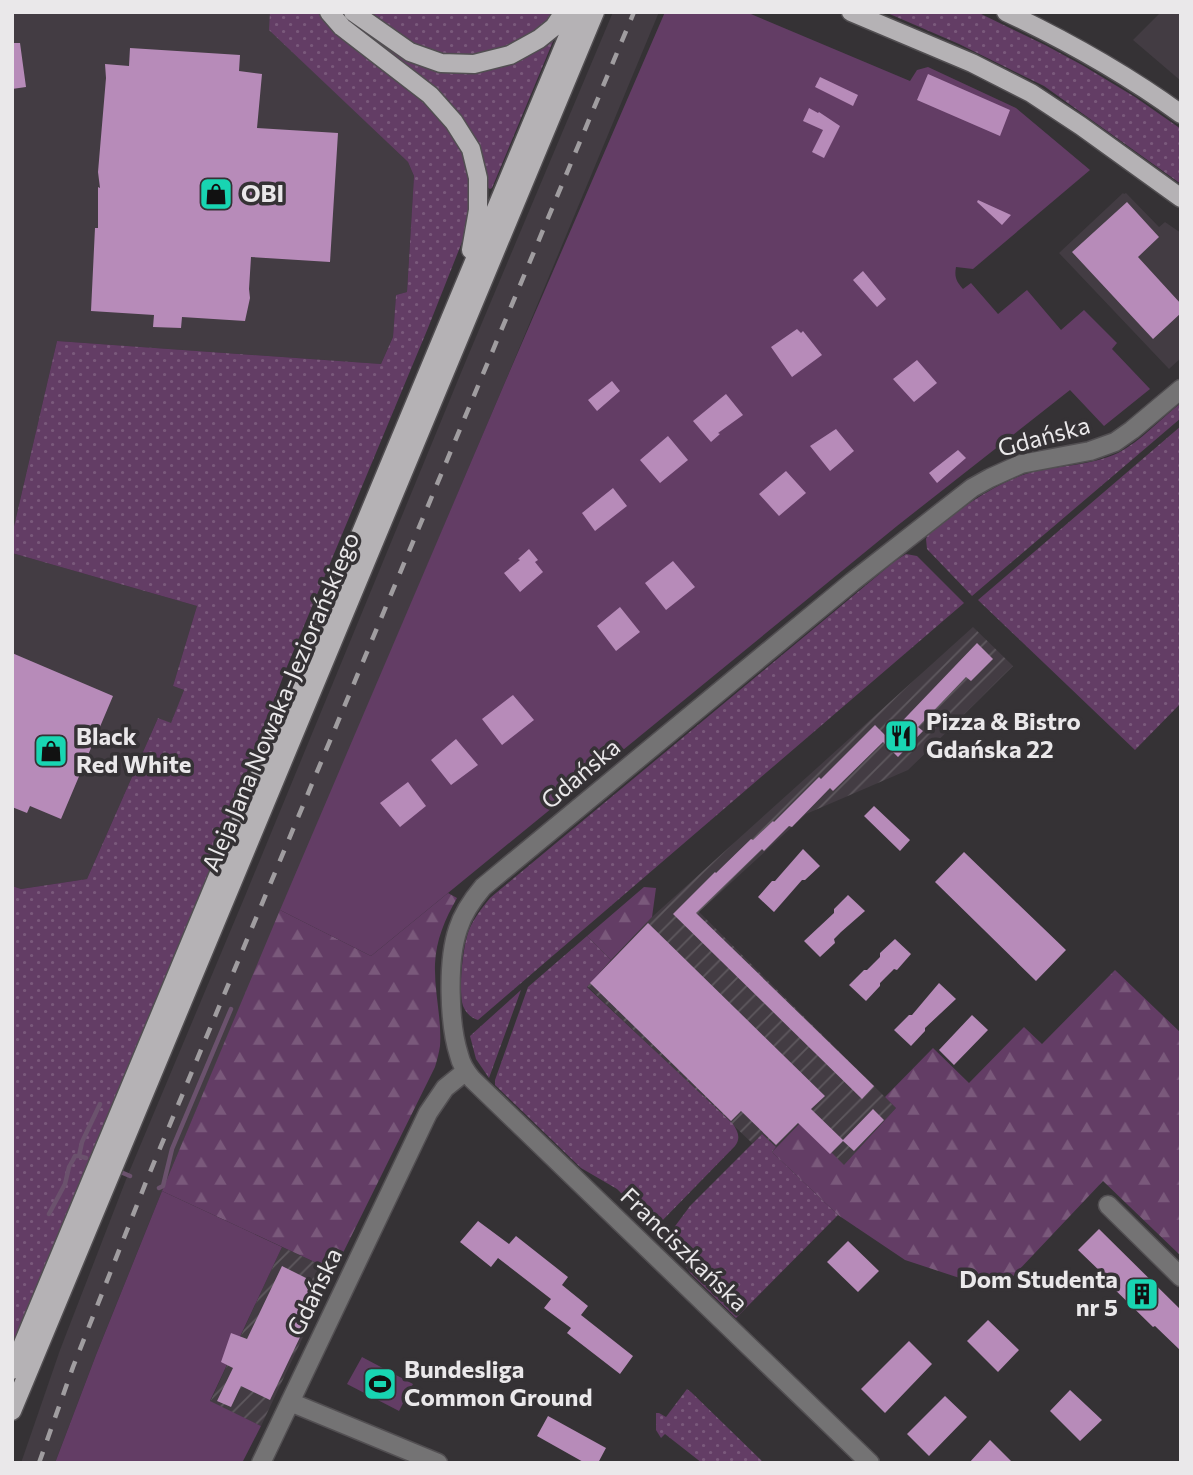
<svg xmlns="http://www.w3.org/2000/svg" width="1193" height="1475" font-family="Commissioner,sans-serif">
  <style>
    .built { fill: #433c43 }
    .industrial { fill: url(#industrial-furrows) }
    .grass { fill: url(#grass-dots) }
    .forest { fill: url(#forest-firs) }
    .green { fill: #633d65 }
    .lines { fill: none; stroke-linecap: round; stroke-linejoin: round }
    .stream { stroke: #6b526d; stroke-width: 4.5 }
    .building { fill: #b78bb9 }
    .minor-casing { stroke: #524f52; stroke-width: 21 }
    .major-casing { stroke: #524f52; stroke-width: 21 }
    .minor { stroke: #747374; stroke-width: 18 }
    .major { stroke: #b5b2b5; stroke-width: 18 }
    .rail { stroke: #a09da0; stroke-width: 4.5; stroke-dasharray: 12 12; stroke-linecap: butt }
    .labels { text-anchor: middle; stroke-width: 7; stroke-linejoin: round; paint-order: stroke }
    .poi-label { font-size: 24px; font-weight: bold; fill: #eae8ea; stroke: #353235; text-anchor: start }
    .street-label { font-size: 24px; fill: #eae8ea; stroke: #353235 }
  </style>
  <defs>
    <pattern id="industrial-furrows" width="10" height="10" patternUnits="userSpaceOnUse" patternTransform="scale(1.75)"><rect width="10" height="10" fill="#433c43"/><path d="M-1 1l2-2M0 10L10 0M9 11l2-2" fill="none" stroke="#5e585e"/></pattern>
    <pattern id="grass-dots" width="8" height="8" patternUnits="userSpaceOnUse" patternTransform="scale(1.75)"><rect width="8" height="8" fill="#633d65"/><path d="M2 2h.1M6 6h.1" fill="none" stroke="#7a597b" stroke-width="1.8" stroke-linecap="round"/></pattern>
    <pattern id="forest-firs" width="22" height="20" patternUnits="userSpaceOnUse" patternTransform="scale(1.75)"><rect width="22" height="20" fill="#633d65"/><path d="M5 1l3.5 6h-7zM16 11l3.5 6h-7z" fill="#7a597b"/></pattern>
  </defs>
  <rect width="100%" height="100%" fill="#353235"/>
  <!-- built -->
  <path class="built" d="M12 12H270V30L408 162 414 176 407 292 396 295 393 337 381 364 57 341 12 535Z
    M613 12H659L506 380 162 1191 96 1355 55 1463H21L60 1350 127 1177 245 896 465 363Z
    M1161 12H1181V81L1133 40Z
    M1123 193 1124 194 1126 193 1159 227 1165 222 1181 233V358L1169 369 1059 253Z
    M12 553 197 606 173 686 184 690 171 724 158 718 87 879 21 889 12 886Z"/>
  <!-- industrial -->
  <path class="industrial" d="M973 627 1013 666 908 770 806 814 699 912 896 1108 844 1166 801 1122 776 1147 762 1134 752 1143 587 986 652 917Z
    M282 1247 334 1271 261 1426 210 1402Z"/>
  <!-- grass -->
  <path class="grass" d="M270 12H318L340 36 433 106 466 154 473 189 466 232 428 328 286 669 197 903 12 1346V886L21 889 87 879 158 718 171 723 184 690 173 686 197 606 12 553V535L57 341 381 364 393 337 396 295 407 292 414 176 408 162 269 30Z
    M336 12H341C361 35 429 73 459 74 468 74 478 73 486 70 509 62 531 44 554 39L492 188 490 189 486 186 485 167 476 142Z
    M361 12H557L536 32 507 47 457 59 418 47Z
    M885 12H977L1045 45 1082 65 1135 97 1181 129V184L1044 86 959 44Z
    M1181 403V418L972 596 927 549 926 539 928 534C958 511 992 484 1029 473 1058 465 1090 466 1118 453 1141 441 1160 419 1181 403Z
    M1181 426V703L1135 750 978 600Z
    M906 554 917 556 964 603 478 1020C471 1018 466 1013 463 1006 458 990 463 945 469 930 474 918 482 908 490 898L895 561Z
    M587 936 611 960 587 987 733 1124C738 1132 741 1138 735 1146L656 1227 617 1189 581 1168 495 1085V1080L528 987Z
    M521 990 489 1078 476 1059 470 1036Z
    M762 1134 776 1147 772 1152 838 1215 736 1318 690 1273 668 1238 670 1233 690 1206Z
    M687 1389 691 1392 764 1463H702L665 1434 661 1438 656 1430V1413H659L666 1417Z"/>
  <!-- forest -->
  <path class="forest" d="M644 887 656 888 652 917 611 960 587 936Z
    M448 893 457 898C445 919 436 940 435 964 434 992 442 1019 440 1046 439 1053 437 1060 435 1067L334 1271 162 1191 280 910 371 956Z
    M1115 970 1181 1033V1256L1103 1181 999 1291 905 1260 838 1215 772 1152 801 1122 844 1165 896 1108 885 1097 933 1048 969 1083 1024 1027 1042 1044Z"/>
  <!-- green -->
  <path class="green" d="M665 12H746L910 81 917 70 928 67 1016 108 1090 170 973 269 956 267C954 278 957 282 963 289L971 283 998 314 1027 290 1061 330 1084 310 1117 343 1112 349 1150 389 1104 426 1070 390 897 526 371 956 280 910 506 380Z
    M162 1191 282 1247 210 1401 261 1426 242 1463H55L96 1355Z
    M362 1357 413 1384 399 1411 347 1384Z"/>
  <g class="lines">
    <!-- stream -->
    <path class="stream" d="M79 1156 86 1158
      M123 1173 130 1176
      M159 1188 163 1186 172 1149 231 1009
      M49 1214 65 1184 69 1167 73 1160 75 1156H79L82 1142 100 1104"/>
  </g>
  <!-- building -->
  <path class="building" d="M12 43H20L26 87 12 89Z
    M130 48 240 55 239 71 262 74 257 128 338 133 330 262 251 257 249 289 250 298 245 321 182 317 181 328 153 327 154 315 91 311 95 228H98V187L100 188 98 172 106 78 105 64 129 66Z
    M928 74 1010 110 1000 136 917 100Z
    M820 77 858 95 853 106 815 87Z
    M809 108 818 113 819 112 840 126 824 158 812 152 823 130 803 121Z
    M978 200 1011 215 1002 225 977 202Z
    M1127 202 1159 237 1138 257 1181 304V313L1153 339 1072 252Z
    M863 271 886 299 877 307 853 280Z
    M797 329 801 333 803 331 822 355 792 377 771 347Z
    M917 360 937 383 914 402 893 379Z
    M612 381 620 391 597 411 588 400Z
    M726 394 743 415 718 433 720 434 711 442 693 421Z
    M836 429 854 451 830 471 810 446Z
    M668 436 688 460 660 483 640 460Z
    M958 450 966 458 937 483 929 473Z
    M786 471 806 493 779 516 759 494Z
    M613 488 627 506 595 531 582 513Z
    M529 549 538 560 535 562 543 572 520 592 504 573 520 560 518 559Z
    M673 561 695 587 666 610 645 583Z
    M620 607 640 632 616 651 597 626Z
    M977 643 993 659 971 681 966 677 918 727 923 731 898 757 883 742 833 791 830 788 792 827 789 826 764 851 762 849 696 913 874 1086 862 1099 673 914 715 872 716 873 751 839 753 840 773 821 774 822 819 777 821 779 875 725 887 737Z
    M12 653 113 696 61 819 30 806 27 813 12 807Z
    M513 695 534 720 502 745 482 719Z
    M456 739 478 765 451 785 431 760Z
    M408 782 426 806 400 827 380 803Z
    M874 806 910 840 900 851 864 816Z
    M803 849 820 866 805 880H802L774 912 758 897 772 881H775Z
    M964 852 1066 950 1036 981 935 882Z
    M848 895 865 911 841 932 834 939 835 943 820 957 804 941 834 913V909Z
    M648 923 825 1096 811 1109 843 1140 873 1109 884 1120 854 1151 843 1141 830 1154 798 1123 776 1145 741 1111 731 1121 590 983Z
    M895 939 911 954 897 970 894 969 880 983V986L866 1001 849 985 864 970H867L880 957V953Z
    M939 983 956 999 925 1028V1031L911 1046 894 1030 909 1015H912Z
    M972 1015 988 1030 954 1065 939 1050Z
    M478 1221 509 1244 516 1236 568 1277 562 1285 588 1306 581 1315 633 1356 620 1374 567 1333 571 1328 544 1308 551 1299 498 1258 491 1267 460 1242Z
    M1099 1229 1181 1310V1351L1155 1326 1153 1327 1102 1277 1104 1275 1078 1250Z
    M848 1241 879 1271 858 1292 827 1262Z
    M282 1266 324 1287 270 1400 241 1386 231 1407 217 1401 233 1368 221 1362 231 1333 247 1339Z
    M988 1320 1019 1350 998 1372 967 1341Z
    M909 1341 932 1364 885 1413 861 1389Z
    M1070 1390 1102 1420 1080 1441 1050 1411Z
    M945 1396 967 1417 929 1456 907 1434Z
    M548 1416 606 1448 598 1463H585L537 1436Z
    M990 1440 1013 1463H969Z"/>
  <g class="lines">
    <defs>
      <path id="minor" d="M1108 1205 1181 1277
        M290 1402 438 1463
        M261 1463 428 1113 445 1088 466 1071
        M870 1463 472 1079C466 1072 461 1064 459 1055 449 1024 447 961 458 929 463 913 472 900 483 887L852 582 972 488 990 478 1021 464 1090 451 1115 442 1132 430 1181 389"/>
      <path id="major" d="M329 12 342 27 430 95 454 122 471 149 478 178V210L471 250
        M353 12 410 52 441 63 474 64 510 55 539 39 554 27 564 12
        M851 12 972 63 1031 93 1081 126 1181 198
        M1006 12C1067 41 1126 74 1181 114
        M12 1370 578 12
        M12 1411 595 12"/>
    </defs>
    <!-- minor casing -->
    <use href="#minor" class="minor-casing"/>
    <!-- major casing -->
    <use href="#major" class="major-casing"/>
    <!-- minor -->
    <use href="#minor" class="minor"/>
    <!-- major -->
    <use href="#major" class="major"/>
    <!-- rail -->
    <path class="rail" d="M39 1463 73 1367 148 1177 634 12"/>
  </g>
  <!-- icons -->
  <defs>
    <symbol id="shop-square" viewBox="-11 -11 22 22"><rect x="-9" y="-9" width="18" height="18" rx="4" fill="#18d5b2" stroke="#353235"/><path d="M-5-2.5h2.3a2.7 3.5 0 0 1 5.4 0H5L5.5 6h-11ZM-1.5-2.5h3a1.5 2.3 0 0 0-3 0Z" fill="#111"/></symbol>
    <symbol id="restaurant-square" viewBox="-11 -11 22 22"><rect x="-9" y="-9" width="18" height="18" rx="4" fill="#18d5b2" stroke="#353235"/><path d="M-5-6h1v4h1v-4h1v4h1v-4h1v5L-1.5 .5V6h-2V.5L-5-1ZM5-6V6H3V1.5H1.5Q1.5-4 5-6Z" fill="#111"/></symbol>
    <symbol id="building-square" viewBox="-11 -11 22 22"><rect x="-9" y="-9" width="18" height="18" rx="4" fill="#18d5b2" stroke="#353235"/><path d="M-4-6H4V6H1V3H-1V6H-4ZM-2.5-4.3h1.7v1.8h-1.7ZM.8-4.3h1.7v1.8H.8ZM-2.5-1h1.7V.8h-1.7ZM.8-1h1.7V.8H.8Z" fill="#111"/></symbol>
    <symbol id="stadium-square" viewBox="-11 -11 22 22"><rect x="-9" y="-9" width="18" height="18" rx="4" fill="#18d5b2" stroke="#353235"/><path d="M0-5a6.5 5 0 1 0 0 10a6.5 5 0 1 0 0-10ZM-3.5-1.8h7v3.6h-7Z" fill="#111"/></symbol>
  </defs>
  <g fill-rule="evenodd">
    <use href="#shop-square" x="197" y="175" width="38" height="38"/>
    <use href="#restaurant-square" x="882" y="717" width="38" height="38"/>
    <use href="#shop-square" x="32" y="732" width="38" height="38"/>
    <use href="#building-square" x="1123" y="1275" width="38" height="38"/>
    <use href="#stadium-square" x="361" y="1365" width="38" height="38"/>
  </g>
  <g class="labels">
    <!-- poi labels -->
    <g class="poi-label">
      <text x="241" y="202">OBI</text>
      <text x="926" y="730">Pizza &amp; Bistro<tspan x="926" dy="28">Gdańska 22</tspan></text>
      <text x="76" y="745">Black<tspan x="76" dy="28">Red White</tspan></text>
      <text x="1118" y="1288" text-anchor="end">Dom Studenta<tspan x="1118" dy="28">nr 5</tspan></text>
      <text x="404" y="1378">Bundesliga<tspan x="404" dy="28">Common Ground</tspan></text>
    </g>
    <!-- street labels -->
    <g class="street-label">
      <text transform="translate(1044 437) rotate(-15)" y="8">Gdańska</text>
      <text transform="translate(281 702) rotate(-67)" y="8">Aleja Jana Nowaka-Jeziorańskiego</text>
      <text transform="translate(581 774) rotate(-40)" y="8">Gdańska</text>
      <text transform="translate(684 1250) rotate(44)" y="8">Franciszkańska</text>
      <text transform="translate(315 1292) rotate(-64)" y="8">Gdańska</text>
    </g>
  </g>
  <!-- border -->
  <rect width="1193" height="1475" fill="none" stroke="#eae8ea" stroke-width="28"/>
</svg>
